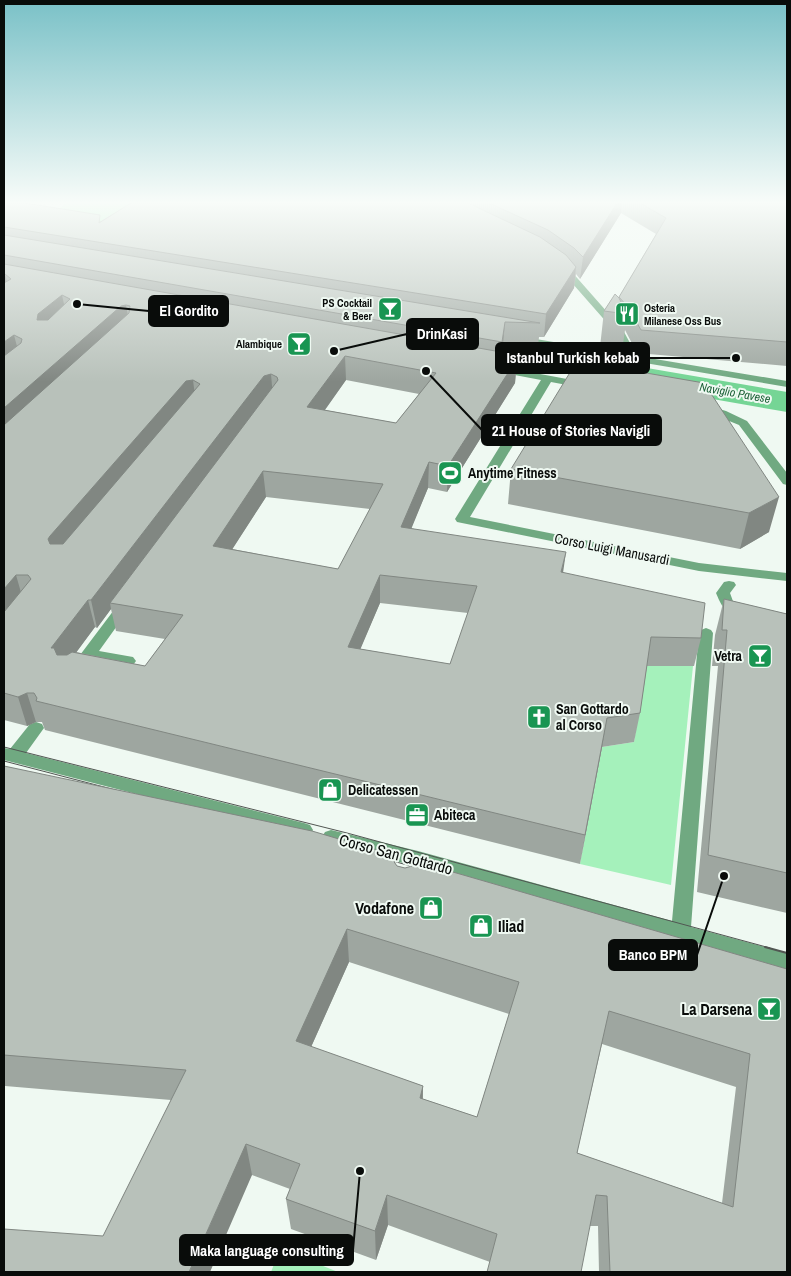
<svg xmlns="http://www.w3.org/2000/svg" width="791" height="1276" font-family="'Archivo Narrow',sans-serif">
  <style>
    .green { fill: #a5f1bb }
    .water { fill: #75d595 }
    .lines { fill: none; stroke-linecap: round; stroke-linejoin: round }
    .minor { fill: #70a981; fill-rule: evenodd }
    .tram-far1 { stroke: #515652; stroke-width: 1 }
    .tram { stroke: #515652; stroke-width: 2 }
    .wall { fill: #9ea6a0; fill-rule: evenodd }
    .shaded-wall { fill: #818782 }
    .building { fill: #b8c1ba; stroke: #818782; fill-rule: evenodd }
    .labels { text-anchor: middle; stroke-width: 4; stroke-linejoin: round; paint-order: stroke }
    .far-poi-label { font-size: 11px; font-weight: bold; fill: #090c0a; stroke: #eff9f2; text-anchor: end }
    .far-water-label { font-size: 12px; font-style: italic; fill: #1f633a; stroke: #eff9f2 }
    .poi-label { font-size: 14px; font-weight: bold; fill: #090c0a; stroke: #eff9f2; text-anchor: start }
    .street-label { font-size: 14px; fill: #090c0a; stroke: #eff9f2 }
    .near-street-label { font-size: 16px; fill: #090c0a; stroke: #eff9f2 }
    .near-poi-label { font-size: 16px; font-weight: bold; fill: #090c0a; stroke: #eff9f2; text-anchor: end }
    .leader { fill: none; stroke: #090c0a; stroke-width: 2 }
    .callout-dot { fill: #090c0a; stroke: #eff9f2; stroke-width: 2 }
    .callout { fill: #090c0a; stroke: #090c0a; stroke-width: 2 }
    .callout-label { font-size: 15px; text-anchor: middle; font-weight: bold; fill: #fff }
  </style>
  <rect width="100%" height="100%" fill="#eff9f2"/>
  <!-- green -->
  <path class="green" d="M67 203H170L23 244 37 224Z
    M646 666H693L671 885 580 864 602 747 634 742Z
    M280 1249H281L338 1272H271Z"/>
  <!-- water -->
  <path class="water" d="M4 258 787 392V412L272 322Z"/>
  <g class="lines">
    <!-- minor -->
    <path class="minor" d="M560 264 571 271 623 330 637 356 787 381V387L514 341 513 339 518 336 625 354 616 333 565 275 557 269V265Z
      M497 366 583 382 588 385 583 388 551 382 470 517 699 563 787 573V581L699 571 457 522 455 519 541 380 493 371 492 369 493 367Z
      M706 405 726 411 747 421 787 473V485L783 484 739 425 702 410 700 408 702 406Z
      M729 581 734 582 736 585 730 593 734 604 746 613 744 616C728 620 721 605 716 593L724 582Z
      M125 601 130 602 132 605 99 651 133 657 136 661 133 665 128 666 93 659C86 668 82 678 71 675L68 671 71 667 120 602Z
      M706 628 711 630 713 633 691 927 787 953V971L418 867 325 842 322 837 325 832 331 830 418 851 672 921 699 633 701 630Z
      M36 722 42 724 44 728 26 753 304 823 310 825 313 830 310 835 304 837 4 760V748L10 749 30 724Z"/>
    <!-- tram-far1 -->
    <path class="tram-far1" d="M4 747 347 833 770 948
      M4 761 127 793
      M382 858 425 870"/>
    <!-- tram -->
    <path class="tram" d="M765 947 787 953"/>
  </g>
  <!-- wall -->
  <path class="wall" d="M4 203 101 221 131 203H787V366L637 353 625 330 622 351 600 347 604 311 619 298 656 234 621 213 580 279 576 274 574 288 544 337H539L538 346 503 345 502 356 517 359 515 383 447 492 428 488 411 528 563 573 701 638 694 666H647L640 713 634 742 602 747 580 864 45 730 42 722H36L27 726 4 720ZM346 380 419 394 396 423 325 410ZM266 497 370 509 338 569 232 549ZM380 603 468 613 450 664 360 649ZM111 609 116 631 165 639 145 666 76 652 95 627 97 628Z
    M704 383 769 532 740 549 508 504 511 469Z
    M724 599 787 614V913L697 892 718 666H712L715 635Z
    M4 766 393 860 397 866 787 969V1272H599L598 1226H590L490 1262 388 1225 376 1260 291 1229 286 1199 290 1189 252 1175 103 1236 171 1100 5 1086 4 1091ZM349 962 509 1014 477 1117 423 1099V1086L311 1047ZM602 1044 736 1087 722 1203 577 1153Z"/>
  <!-- shaded-wall -->
  <path class="shaded-wall" d="M617 203H622L621 213 580 279 583 257Z
    M576 267 574 288 544 337 546 314Z
    M4 273 5 274 10 295 4 298Z
    M62 295 67 318 43 337 37 320 38 314Z
    M126 305 130 327 4 439V408L121 306Z
    M505 322 503 345 501 366 502 342Z
    M14 335 20 358 4 370V342Z
    M345 356 346 380 309 432 307 407Z
    M517 359 515 383 447 492 448 466Z
    M271 374 273 398 110 603 111 609 97 628 91 600 264 376Z
    M193 380 196 404 57 563 48 539 50 536 186 381Z
    M429 462 428 488 401 554V527Z
    M263 471 266 497 217 573 213 546Z
    M779 497 769 532 740 549 749 513Z
    M566 552 562 580 561 572Z
    M16 575 24 603 4 626V589Z
    M380 575V603L349 676 348 647Z
    M88 600 95 627 59 676 51 648Z
    M27 693 36 722 27 726 18 697Z
    M607 718 602 747 580 864 585 835Z
    M347 929 349 962 299 1074 296 1041Z
    M423 1086 422 1118 420 1098Z
    M246 1144 252 1175 210 1272H189Z
    M387 1195 388 1225 376 1260 375 1231Z"/>
  <!-- building -->
  <path class="building" d="M4 203H25L100 215 99 223 131 203H468L540 237 566 255 576 267 546 314 4 227Z
    M489 203H617L583 257 574 248 548 230Z
    M640 203H787V342L641 330 628 307 619 297 666 218Z
    M4 235 540 323 505 322 502 342 4 255Z
    M4 264 501 352 500 356 517 359 448 466 429 462 401 527 566 552 561 572 705 603 701 638 651 637 640 713 607 718 585 835 36 701 37 698 34 693H27L18 697 4 693V612L31 579 28 575H16L4 589V425L129 313 130 306 126 305 121 306 4 408V356L21 343 22 339 14 335 4 342V283L11 279 5 274H4ZM62 295 70 299 48 320H37L38 314ZM345 356 436 373 396 423 307 407ZM271 374 277 377 278 380 110 603 183 615 145 666 72 652 67 655H57L54 648H51L88 600H91L264 376ZM193 380 200 384 63 544H50L48 539 50 536 186 381ZM263 471 383 484 338 569 213 546ZM380 575 477 586 450 664 348 647Z
    M615 294 619 298 627 314 604 311Z
    M577 361 704 383 779 497 749 513 511 469Z
    M724 599 787 614V873L708 855 727 630H722Z
    M4 766 312 831 393 855 392 859 397 866 405 868 412 866 415 861 787 969V1272H610L607 1196 596 1195 581 1272H487L497 1234 387 1195 375 1231 286 1199 300 1164 246 1144 189 1272H4V1229L103 1236 186 1070 4 1055ZM347 929 519 982 477 1117 420 1098 423 1086 296 1041ZM609 1011 750 1054 733 1207 577 1153Z"/>
  <!-- sky -->
  <linearGradient id="sky" x2="0" y2="1"><stop stop-color="#7ac1c7"/><stop offset="0.53" stop-color="#f8fcf9"/><stop offset="1" stop-color="#f8fcf9" stop-opacity="0"/></linearGradient>
  <rect width="791" height="382" fill="url(#sky)"/>
  <!-- icons -->
  <defs>
    <symbol id="bar-square" viewBox="-11 -11 22 22"><rect x="-9" y="-9" width="18" height="18" rx="4" fill="#199552" stroke="#eff9f2"/><path d="M-6-5H6L.8 .8V4.5H3.5V6h-7V4.5H-.8V.8Z" fill="#fff"/></symbol>
    <symbol id="restaurant-square" viewBox="-11 -11 22 22"><rect x="-9" y="-9" width="18" height="18" rx="4" fill="#199552" stroke="#eff9f2"/><path d="M-5-6h1v4h1v-4h1v4h1v-4h1v5L-1.5 .5V6h-2V.5L-5-1ZM5-6V6H3V1.5H1.5Q1.5-4 5-6Z" fill="#fff"/></symbol>
    <symbol id="stadium-square" viewBox="-11 -11 22 22"><rect x="-9" y="-9" width="18" height="18" rx="4" fill="#199552" stroke="#eff9f2"/><path d="M0-5a6.5 5 0 1 0 0 10a6.5 5 0 1 0 0-10ZM-3.5-1.8h7v3.6h-7Z" fill="#fff"/></symbol>
    <symbol id="church-square" viewBox="-11 -11 22 22"><rect x="-9" y="-9" width="18" height="18" rx="4" fill="#199552" stroke="#eff9f2"/><path d="M-1.2-6h2.4v3.5h3.3v2.4h-3.3V6h-2.4V-.1h-3.3v-2.4h3.3Z" fill="#fff"/></symbol>
    <symbol id="shop-square" viewBox="-11 -11 22 22"><rect x="-9" y="-9" width="18" height="18" rx="4" fill="#199552" stroke="#eff9f2"/><path d="M-5-2.5h2.3a2.7 3.5 0 0 1 5.4 0H5L5.5 6h-11ZM-1.5-2.5h3a1.5 2.3 0 0 0-3 0Z" fill="#fff"/></symbol>
    <symbol id="office-square" viewBox="-11 -11 22 22"><rect x="-9" y="-9" width="18" height="18" rx="4" fill="#199552" stroke="#eff9f2"/><path d="M-6-3h4V-5.5h4V-3h4V5H-6ZM-1-4.5V-3h2v-1.5ZM-6 0V1H6V0Z" fill="#fff"/></symbol>
  </defs>
  <g fill-rule="evenodd">
    <use href="#bar-square" x="376" y="295" width="28" height="28"/>
    <use href="#restaurant-square" x="613" y="300" width="28" height="28"/>
    <use href="#bar-square" x="285" y="330" width="28" height="28"/>
    <use href="#stadium-square" x="436" y="459" width="28" height="28"/>
    <use href="#bar-square" x="746" y="642" width="28" height="28"/>
    <use href="#church-square" x="525" y="703" width="28" height="28"/>
    <use href="#shop-square" x="316" y="776" width="28" height="28"/>
    <use href="#office-square" x="403" y="801" width="28" height="28"/>
    <use href="#shop-square" x="417" y="894" width="28" height="28"/>
    <use href="#shop-square" x="467" y="912" width="28" height="28"/>
    <use href="#bar-square" x="755" y="995" width="28" height="28"/>
  </g>
  <g class="labels">
    <!-- far-poi labels -->
    <g class="far-poi-label">
      <text x="372" y="307">PS Cocktail<tspan x="372" dy="13">&amp; Beer</tspan></text>
      <text x="644" y="312" text-anchor="start">Osteria<tspan x="644" dy="13">Milanese Oss Bus</tspan></text>
      <text x="282" y="348">Alambique</text>
    </g>
    <!-- far-water labels -->
    <g class="far-water-label">
      <text transform="translate(735 393) rotate(10)" y="4">Naviglio Pavese</text>
    </g>
    <!-- poi labels -->
    <g class="poi-label">
      <text x="468" y="478">Anytime Fitness</text>
      <text x="742" y="661" text-anchor="end">Vetra</text>
      <text x="556" y="714">San Gottardo<tspan x="556" dy="16">al Corso</tspan></text>
      <text x="348" y="795">Delicatessen</text>
      <text x="434" y="820">Abiteca</text>
    </g>
    <!-- street labels -->
    <g class="street-label">
      <text transform="translate(612 549) rotate(11)" y="5">Corso Luigi Manusardi</text>
    </g>
    <!-- near-street labels -->
    <g class="near-street-label">
      <text transform="translate(396 854) rotate(15)" y="6">Corso San Gottardo</text>
    </g>
    <!-- near-poi labels -->
    <g class="near-poi-label">
      <text x="414" y="914">Vodafone</text>
      <text x="498" y="932" text-anchor="start">Iliad</text>
      <text x="752" y="1015">La Darsena</text>
    </g>
  </g>
  <!-- callouts -->
  <path class="leader" d="M77 304L149 311M334 351L407 334M736 358L649 358M426 371L482 430M724 876L697 955M360 1171L353 1250"/>
  <g class="callout-dot">
    <circle cx="77" cy="304" r="5"/>
    <circle cx="334" cy="351" r="5"/>
    <circle cx="736" cy="358" r="5"/>
    <circle cx="426" cy="371" r="5"/>
    <circle cx="724" cy="876" r="5"/>
    <circle cx="360" cy="1171" r="5"/>
  </g>
  <g class="callout">
    <rect x="149" y="296" width="79" height="30" rx="5"/>
    <rect x="407" y="319" width="71" height="30" rx="5"/>
    <rect x="496" y="343" width="153" height="30" rx="5"/>
    <rect x="482" y="415" width="179" height="30" rx="5"/>
    <rect x="609" y="940" width="88" height="30" rx="5"/>
    <rect x="180" y="1235" width="173" height="30" rx="5"/>
  </g>
  <g class="callout-label">
    <text x="189" y="316">El Gordito</text>
    <text x="442" y="339">DrinKasi</text>
    <text x="573" y="363">Istanbul Turkish kebab</text>
    <text x="571" y="436">21 House of Stories Navigli</text>
    <text x="653" y="960">Banco BPM</text>
    <text x="267" y="1256">Maka language consulting</text>
  </g>
  <!-- border -->
  <rect width="791" height="1276" fill="none" stroke="#090c0a" stroke-width="10"/>
</svg>
